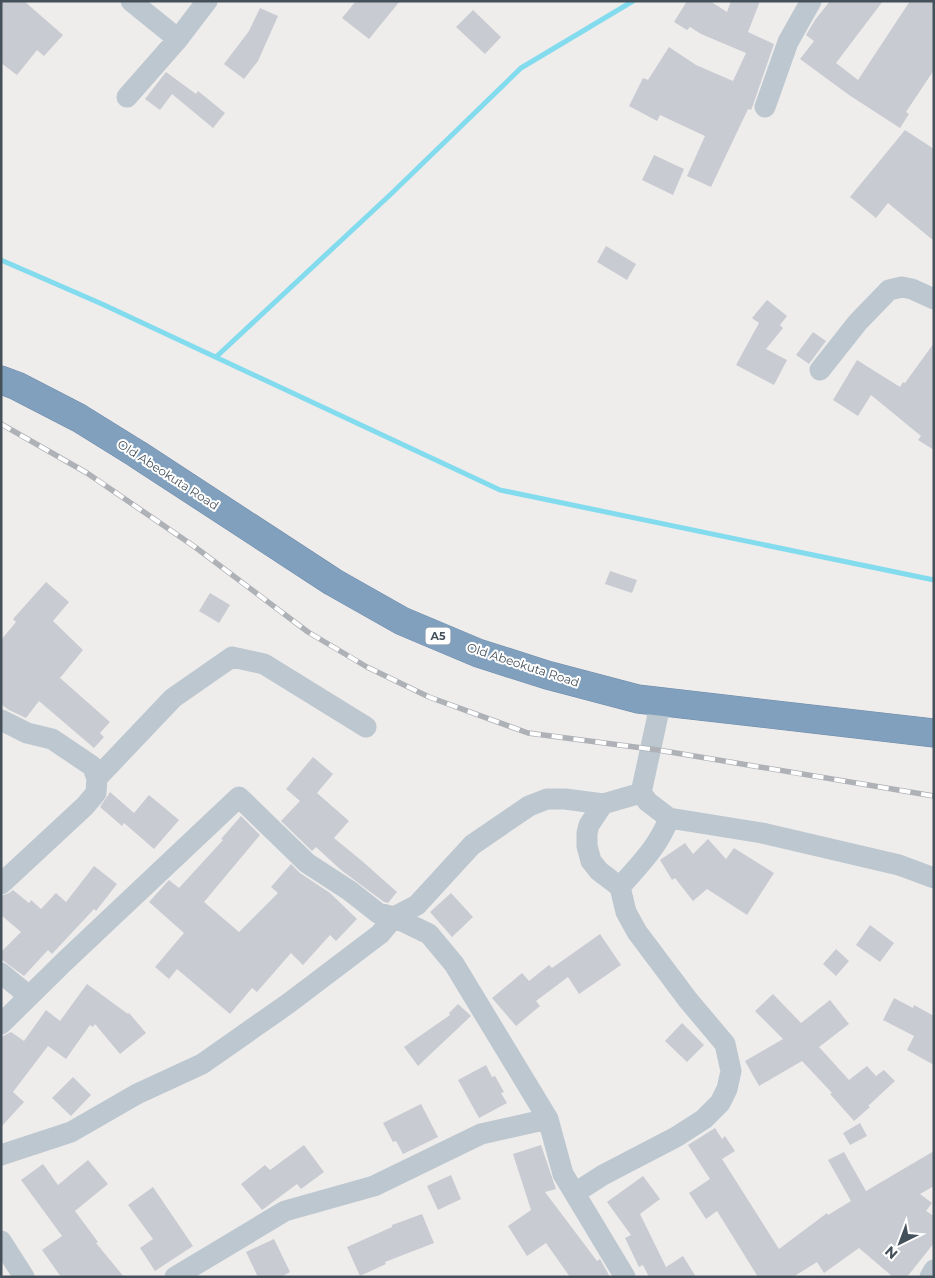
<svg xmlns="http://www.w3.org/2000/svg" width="935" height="1278" font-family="Montserrat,sans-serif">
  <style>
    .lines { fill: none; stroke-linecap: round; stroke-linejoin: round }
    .stream { stroke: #83dbee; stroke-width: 5 }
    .building { fill: #c8cbd1 }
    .highway-casing { stroke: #6d8ba9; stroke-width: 29 }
    .minor { stroke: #bcc7cf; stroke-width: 21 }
    .highway { stroke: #81a0bd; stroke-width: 28 }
    .rail-casing { stroke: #aeb2b7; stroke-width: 5.5 }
    .rail { stroke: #fff; stroke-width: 4; stroke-dasharray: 11; stroke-linecap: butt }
    .labels { text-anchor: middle; stroke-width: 4; stroke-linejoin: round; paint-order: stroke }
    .shield { fill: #fff; stroke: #7c848c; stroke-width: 1 }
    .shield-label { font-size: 11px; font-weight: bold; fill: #44505a }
    .street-label { font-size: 12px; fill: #44505a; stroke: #fff }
  </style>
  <rect width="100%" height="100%" fill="#efecec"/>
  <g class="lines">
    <!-- stream -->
    <path class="stream" d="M1 260 102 304 500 490 934 580
      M216 357 391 194 521 68 633 1"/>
  </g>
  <!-- building -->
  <path class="building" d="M1 1H24L63 35 44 56 37 50 17 75 1 63Z
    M356 1H400L369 39 342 18Z
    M687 1H710L727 12 731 1H760L748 32 774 44 753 105 751 110 748 109 711 187 687 176 705 136 660 115 657 121 629 106 643 78 648 80 669 47 696 65 733 81 746 53 701 34 690 27 687 30 674 22Z
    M830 1H883L836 63 858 80 910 1H934V70L906 112 909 114 900 128 849 95 800 59 814 41 806 35 815 20Z
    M260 8 278 16 258 61 244 79 224 64 249 31Z
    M473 10 501 37 485 54 456 27Z
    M166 72 196 94 198 91 225 113 213 128 172 94 160 110 145 99Z
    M905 130 934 149V241L888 203 876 218 850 197Z
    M654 155 684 169 673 195 642 180Z
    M606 246 636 264 627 280 597 262Z
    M767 300 787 316 780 325 783 328 766 349 787 360 774 385 736 365 759 323 752 318Z
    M813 332 826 341 809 364 796 355Z
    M934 343V450L918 440 921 436 871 395 858 416 833 400 857 360 900 387 903 382 905 383Z
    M610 571 637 580 632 593 605 584Z
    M46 582 69 602 53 621 83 650 60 678 110 722 100 733 104 737 94 748 39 701 26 718 9 710 1 704V640L16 622 13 619Z
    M210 593 230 605 219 623 199 611Z
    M313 757 333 774 317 793 349 821 334 838 362 861 397 892 388 903 384 902 341 870 316 847 312 851 281 821 300 801 286 789Z
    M110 792 134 813 149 795 179 820 154 849 124 823 122 826 100 807Z
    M241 816 260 835 204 902 239 932 278 893 271 887 291 864 300 873 330 893 357 919 336 941 330 935 303 965 291 953 257 992 252 988 230 1014 177 969 169 979 155 967 184 933 149 902 169 880 179 888 223 840 221 839Z
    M708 839 726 859 734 848 774 873 747 915 707 889 693 901 675 878 672 880 660 860 685 843 693 854Z
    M94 866 117 884 96 911 94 909 52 954 48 950 24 976 1 959V952L21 932 1 915V896L9 893 13 890 29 903 31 900 41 909 56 893 66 902Z
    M451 893 473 917 452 937 430 912Z
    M870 925 894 943 880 962 856 945Z
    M600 934 621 965 579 994 568 977 536 1001 540 1006 516 1026 492 998 522 973 529 981 549 965 552 968Z
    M836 949 849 961 836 976 823 964Z
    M87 984 128 1014 129 1013 146 1033 120 1054 95 1024 93 1027 90 1025 66 1059 48 1046 13 1092 24 1102 1 1127V1037L11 1032 24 1041 46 1010 60 1021Z
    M773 994 801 1023 830 1000 849 1024 819 1047 849 1080 867 1066 876 1076 884 1070 895 1081 868 1106 870 1107 854 1121 830 1094 832 1093 802 1061 759 1086 745 1061 783 1039 755 1011Z
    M894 998 913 1008 914 1005 934 1016V1065L907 1050 914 1036 883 1020Z
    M458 1004 471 1016 418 1066 404 1047 450 1015 449 1013Z
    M682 1023 704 1045 687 1062 665 1041Z
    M486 1065 492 1077 495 1076 504 1092 501 1093 507 1103 479 1118 458 1080Z
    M73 1077 91 1095 71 1116 52 1098Z
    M421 1104 438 1137 403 1154 396 1141 393 1142 383 1123Z
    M860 1123 867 1136 850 1145 843 1133Z
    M715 1128 722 1139 725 1136 735 1151 722 1159 779 1249 827 1213 828 1215 851 1201 828 1160 844 1152 866 1191 934 1151V1186L920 1194 932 1203 926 1211 934 1216V1243L907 1277H893L859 1248 824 1273 817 1262 793 1277H758L717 1211 706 1219 689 1193 710 1179 688 1145Z
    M304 1145 324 1172 301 1189 297 1184 262 1210 241 1184 265 1165 270 1170Z
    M541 1145 556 1189 545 1192 597 1261 600 1259 610 1277H570L546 1243 527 1256 508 1226 531 1210 513 1154Z
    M88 1160 108 1184 75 1211 98 1242 96 1243 124 1277H61L42 1250 62 1236 21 1180 43 1164 58 1185Z
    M451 1175 461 1199 438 1210 427 1186Z
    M643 1176 660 1199 640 1214 666 1267 683 1256 696 1277H649L643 1265 639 1267 625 1238 631 1235 607 1202Z
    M153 1187 193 1246 155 1271 140 1248 153 1239 128 1205Z
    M422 1214 434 1243 385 1262 386 1264 360 1276 347 1247 392 1227V1225Z
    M274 1239 290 1272 281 1277H258L246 1252Z"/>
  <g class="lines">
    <defs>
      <path id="highway" d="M1 380 17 386 79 418 137 454 333 582 402 621 478 653 547 675 638 699 934 733"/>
    </defs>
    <!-- highway casing -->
    <use href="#highway" class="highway-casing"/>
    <!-- minor -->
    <path class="minor" d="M131 1 178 39
      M127 97 178 39 207 1
      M765 107 788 42 811 1
      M820 370 858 322 889 290 902 287 912 289 934 299
      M661 701 641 793 648 802 669 818 762 833 899 865 934 878
      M1 720 27 733 52 739 92 766 97 778 96 793 85 806 1 884
      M97 778 173 698 232 657 264 664 366 727
      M620 887 599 871 591 861 587 846V833L589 825 603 804 641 793
      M394 917 429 934 454 964 548 1119 563 1174 625 1277
      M394 917 417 905 472 845 529 806 547 799H565L603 804
      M1 973 29 996
      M1 1024 64 962 239 797 307 863 350 891 378 913 394 917 380 934 289 1003 202 1064 137 1094 71 1132 1 1155
      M575 1193 603 1175 676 1137 704 1119 720 1103 727 1089 731 1071 725 1044 688 1000 637 932 626 912 620 887C639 865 659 846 669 818
      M1 1241 24 1277
      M175 1277 285 1211 374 1186 481 1134 548 1119
      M930 1277 934 1270"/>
    <!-- highway -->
    <use href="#highway" class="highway"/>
    <defs>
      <path id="rail" d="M1 424 87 473 195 547 308 632 367 667 429 697 528 733 658 750 934 796"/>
    </defs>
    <!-- rail casing -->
    <use href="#rail" class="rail-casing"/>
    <!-- rail -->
    <use href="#rail" class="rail"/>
  </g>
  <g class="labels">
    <!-- shield labels -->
    <rect class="shield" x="425.5" y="627.5" width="25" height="17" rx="4"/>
    <g class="shield-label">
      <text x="438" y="640">A5</text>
    </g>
    <!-- street labels -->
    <g class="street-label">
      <text transform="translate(168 475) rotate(33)" y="4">Old Abeokuta Road</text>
      <text transform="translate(523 665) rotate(18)" y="4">Old Abeokuta Road</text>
    </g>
  </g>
  <!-- border -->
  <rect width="935" height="1278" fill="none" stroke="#44505a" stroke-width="5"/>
  <!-- north arrow -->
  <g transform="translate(900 1243) rotate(222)" stroke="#ffffff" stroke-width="4" paint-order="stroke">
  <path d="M0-4L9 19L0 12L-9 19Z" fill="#44505a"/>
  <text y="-8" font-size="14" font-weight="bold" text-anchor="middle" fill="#44505a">N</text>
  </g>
</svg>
